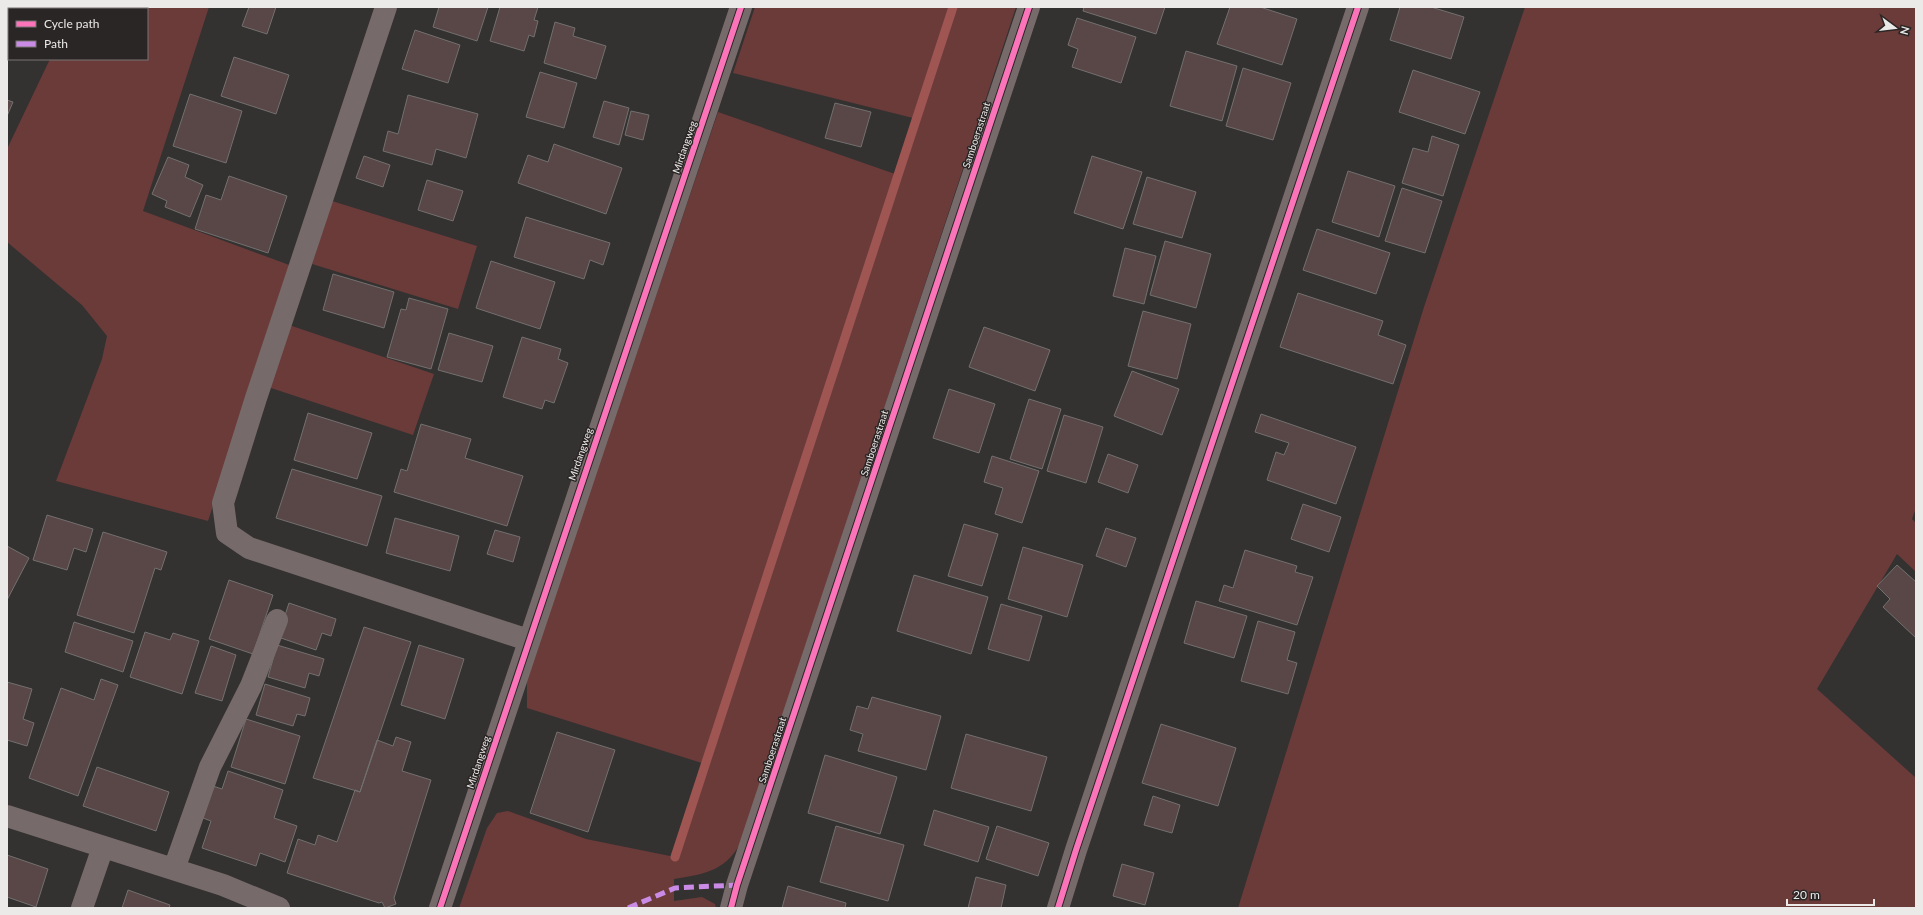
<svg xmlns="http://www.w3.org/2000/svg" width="1923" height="915" font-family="Lato,sans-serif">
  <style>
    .green { fill: #6a3b39 }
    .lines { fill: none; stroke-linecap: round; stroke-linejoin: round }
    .stream { stroke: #9f5552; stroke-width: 9 }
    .building { fill: #584746; stroke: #737070 }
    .minor { stroke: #766b6a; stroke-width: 22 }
    .quiet { stroke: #ca8be6; stroke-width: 5; stroke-dasharray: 10 5; stroke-linecap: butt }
    .cycleway-casing { stroke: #2b2626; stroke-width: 8 }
    .cycleway { stroke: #fb73b8; stroke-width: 6 }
    .labels { text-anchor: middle; stroke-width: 3; stroke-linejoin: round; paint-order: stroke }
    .street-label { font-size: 10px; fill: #ece9e9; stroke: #2b2626 }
  </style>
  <rect width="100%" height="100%" fill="#343131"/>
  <!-- green -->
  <path class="green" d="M76 7H209L143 211 292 266 208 521 56 481 102 359 107 336 82 305 7 242V149L50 59H147V9H75Z
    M755 7H1016L743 838C728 870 707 874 674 879V901L702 897 715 904 716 908H459L487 828 497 813 508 811 586 839 675 857 705 764 527 708V678L718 112 898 175 917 119 733 73Z
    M1525 7H1916V508L1912 519 1916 523V572L1897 554 1817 689 1916 778V908H1238L1424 307Z
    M332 201 477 246 458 309 312 264Z
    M289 325 434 374 413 435 268 387Z"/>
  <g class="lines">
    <!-- stream -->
    <path class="stream" d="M675 857 953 7"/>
  </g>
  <!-- building -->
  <path class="building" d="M7 7H65L68 9H9V36L7 35Z
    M249 7H276L267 34 242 26Z
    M439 7H488L477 41 433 27Z
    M500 7H538L534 20 538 21 534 37 529 35 524 51 490 41Z
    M1084 7H1165L1156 34 1083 11Z
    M1230 7H1260L1297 19 1282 65 1217 44Z
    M1400 7H1431L1464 17 1451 59 1390 40Z
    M1077 18 1136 37 1121 83 1072 67 1078 49 1068 45Z
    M555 22 575 28 573 36 606 46 596 79 544 63Z
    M415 30 460 45 448 83 402 69Z
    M1186 51 1237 66 1222 121 1170 106Z
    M234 57 289 75 276 114 221 96Z
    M1243 68 1291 83 1273 140 1226 126Z
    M1413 70 1480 92 1465 134 1399 112Z
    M540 72 577 83 564 128 526 117Z
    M190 94 242 111 226 163 173 146Z
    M408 95 478 114 466 158 436 149 432 165 383 151 388 131 398 134Z
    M7 100 13 102 7 116Z
    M604 101 629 108 619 145 593 137Z
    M835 103 871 112 861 147 825 138Z
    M631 111 649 115 643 140 625 135Z
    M1432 136 1459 145 1443 196 1402 183 1413 148 1428 152Z
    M554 144 622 168 606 214 518 183 528 155 548 162Z
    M364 156 390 165 383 187 356 178Z
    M1092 156 1142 172 1123 229 1074 213Z
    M168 157 189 165 185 177 203 185 190 217 165 207 167 201 152 194Z
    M1348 171 1395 186 1379 237 1332 222Z
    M229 176 287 196 268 253 195 229 206 195 221 200Z
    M1147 177 1196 192 1182 238 1133 224Z
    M427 180 463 191 453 221 418 210Z
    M1402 188 1442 201 1425 253 1385 241Z
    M526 217 610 243 603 265 590 260 584 279 514 257Z
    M1317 229 1390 253 1376 294 1303 270Z
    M1165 241 1211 254 1196 308 1150 295Z
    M1125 248 1156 256 1144 304 1113 296Z
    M491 261 555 282 540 329 476 308Z
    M333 274 394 292 384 328 323 310Z
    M1298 293 1383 321 1378 335 1406 345 1393 384 1280 347Z
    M409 298 448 309 431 369 387 357 401 309 406 310Z
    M1143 311 1191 324 1177 379 1128 366Z
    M984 327 1050 350 1035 391 969 367Z
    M449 333 493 346 482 382 438 370Z
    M522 337 561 349 558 359 568 363 554 403 545 400 542 409 503 397Z
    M1132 371 1179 389 1162 435 1114 416Z
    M949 389 995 404 979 453 933 438Z
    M1029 399 1061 409 1042 469 1010 459Z
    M308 413 372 433 357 479 294 460Z
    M1261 414 1356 447 1336 504 1267 480 1276 452 1284 455 1289 443 1255 432Z
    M1064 415 1103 427 1086 483 1047 471Z
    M421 424 471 439 465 458 523 476 507 526 394 492 401 469 407 471Z
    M1108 454 1138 465 1128 493 1098 482Z
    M992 456 1039 471 1022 523 995 514 1003 488 984 482Z
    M292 469 382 496 367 546 276 518Z
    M1303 504 1341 517 1329 552 1291 539Z
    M47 515 93 529 86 552 74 548 67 570 33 560Z
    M395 518 459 536 450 571 386 553Z
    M964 524 998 534 982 586 948 576Z
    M1106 528 1136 538 1126 567 1096 556Z
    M495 530 520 537 513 562 487 554Z
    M103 532 167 552 161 570 155 568 134 633 77 615Z
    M7 546 29 558 7 600Z
    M1023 547 1083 565 1067 617 1008 599Z
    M1245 550 1297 566 1295 572 1313 577 1297 625 1219 601 1224 585 1233 588Z
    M1897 565 1916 582V638L1883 607 1890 599 1877 586Z
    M914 575 988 597 971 654 897 631Z
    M229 580 273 595 253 654 209 639Z
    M1196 601 1247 616 1234 658 1184 643Z
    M289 603 336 619 331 636 322 633 316 650 278 637Z
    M1001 604 1042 616 1029 661 988 649Z
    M1258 621 1295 632 1287 660 1297 663 1288 694 1241 681Z
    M74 622 133 641 123 672 65 652Z
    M364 627 411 642 360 792 313 778Z
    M145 632 170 640 173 633 199 641 182 694 130 677Z
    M277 645 324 659 319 676 309 673 305 688 268 677Z
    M419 645 464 659 445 719 401 705Z
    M211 646 236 655 222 701 195 693Z
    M101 679 118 685 78 796 29 778 61 688 94 700Z
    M7 682 32 689 23 719 34 723 27 746 7 740Z
    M265 684 310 698 305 716 297 714 293 726 256 715Z
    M872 697 941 716 926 770 858 751 863 734 850 730 857 706 868 709Z
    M246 719 300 736 285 784 231 767Z
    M1161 724 1236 748 1218 806 1142 783Z
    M557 732 615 750 588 832 530 813Z
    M966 734 1047 757 1031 811 951 788Z
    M396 737 411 742 402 771 431 780 394 898 396 904 385 908 382 902 379 903 287 873 298 839 315 845 318 835 337 842 355 790 360 792 377 740 393 746Z
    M825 755 897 777 880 834 808 813Z
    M97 767 169 792 156 831 83 806Z
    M228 771 283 790 274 818 297 826 285 862 260 853 256 866 202 848 211 821 203 818 213 786 222 789Z
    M1153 796 1180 805 1172 833 1144 825Z
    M934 810 989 827 978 862 924 845Z
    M836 826 904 845 888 901 820 882Z
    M997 826 1049 843 1038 876 986 859Z
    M7 855 48 869 36 907 7 897Z
    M1122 864 1154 873 1145 905 1113 896Z
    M976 877 1006 885 1001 908H968Z
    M788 886 846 903 845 908H782Z
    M128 890 170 905 169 908H122Z"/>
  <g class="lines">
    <!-- minor -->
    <path class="minor" d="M386 7 256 398 223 503 227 533 249 548 528 640
      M7 816 223 885 279 908
      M174 869 210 767 251 686 277 620
      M82 908 103 847
      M440 908 741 7
      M731 908 737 885 1029 7
      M1058 908 1076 850 1358 7"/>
    <!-- quiet -->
    <path class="quiet" d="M628 908 675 888 737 885"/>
    <defs>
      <path id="cycleway" d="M440 908 741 7
        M731 908 737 885 1029 7
        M1058 908 1076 850 1358 7"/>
    </defs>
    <!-- cycleway casing -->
    <use href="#cycleway" class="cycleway-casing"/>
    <!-- cycleway -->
    <use href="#cycleway" class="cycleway"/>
  </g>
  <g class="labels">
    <!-- street labels -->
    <g class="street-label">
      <text transform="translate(976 135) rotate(-72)" y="4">Samboerastraat</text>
      <text transform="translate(684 147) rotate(-71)" y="4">Mirdangweg</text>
      <text transform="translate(874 443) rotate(-72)" y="4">Samboerastraat</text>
      <text transform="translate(580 454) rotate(-71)" y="4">Mirdangweg</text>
      <text transform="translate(772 750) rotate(-72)" y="4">Samboerastraat</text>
      <text transform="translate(478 762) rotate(-72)" y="4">Mirdangweg</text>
    </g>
  </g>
  <!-- border -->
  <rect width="1923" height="915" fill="none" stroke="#ece9e9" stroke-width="16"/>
  <!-- legend -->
  <rect x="8" y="8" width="140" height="52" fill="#2b2626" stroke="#787474"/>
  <rect x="16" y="21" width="20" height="6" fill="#fb73b8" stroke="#787474"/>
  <text x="44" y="28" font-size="12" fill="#ece9e9">Cycle path</text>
  <rect x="16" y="41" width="20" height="6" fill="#ca8be6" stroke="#787474"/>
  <text x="44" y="48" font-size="12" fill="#ece9e9">Path</text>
  <!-- north arrow -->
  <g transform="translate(1895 28) rotate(105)" stroke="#2b2626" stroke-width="3" paint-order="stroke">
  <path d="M0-3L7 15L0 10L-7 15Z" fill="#ece9e9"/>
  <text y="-6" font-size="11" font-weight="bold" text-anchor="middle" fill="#ece9e9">N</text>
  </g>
  <!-- scale -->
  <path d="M1787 899v6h87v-6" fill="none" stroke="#ece9e9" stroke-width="2"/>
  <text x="1793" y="899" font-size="12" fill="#ece9e9" stroke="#2b2626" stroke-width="3" paint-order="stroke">20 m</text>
</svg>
